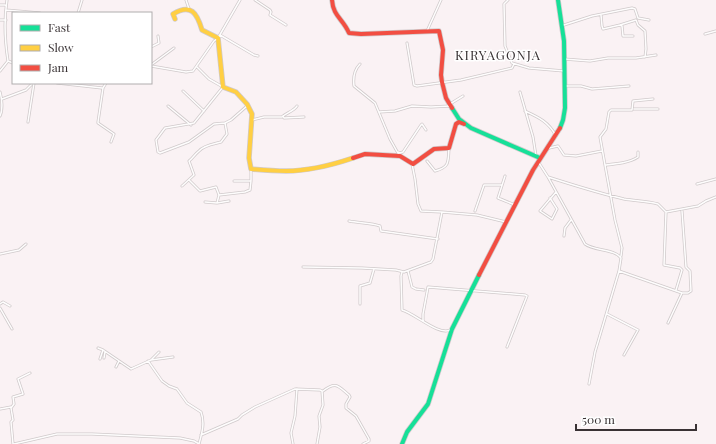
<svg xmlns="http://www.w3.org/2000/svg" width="716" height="444" font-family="'Playfair Display',serif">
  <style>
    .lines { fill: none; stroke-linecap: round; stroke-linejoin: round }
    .street-casing { stroke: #d0cacb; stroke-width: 3 }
    .fast-casing { stroke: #d0cacb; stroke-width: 5.5 }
    .slow-casing { stroke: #d0cacb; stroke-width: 5.5 }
    .jam-casing { stroke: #d0cacb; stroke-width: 5.5 }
    .street { stroke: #fefdfd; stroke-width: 1.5 }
    .fast { stroke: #16e098; stroke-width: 4 }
    .slow { stroke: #ffcf43; stroke-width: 4 }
    .jam { stroke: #f24e42; stroke-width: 4 }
    .labels { text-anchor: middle; stroke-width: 3; stroke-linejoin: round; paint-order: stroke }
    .quarter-label { font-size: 13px; letter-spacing: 1px; fill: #393234; stroke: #fff }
  </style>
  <rect width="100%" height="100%" fill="#faf2f4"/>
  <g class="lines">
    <defs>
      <path id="street" d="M186 0 189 9
        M255 0 270 10 271 12 270 15 286 25
        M508 0 504 4 505 46 512 63 529 68 564 71
        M0 5H5L6 6
        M6 10 40 13
        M78 13 82 0
        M601 15 602 26 603 29 620 25 622 26 623 36H633
        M0 20H6
        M561 25H564L592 16 632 8 635 9 638 18 649 20
        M620 25 636 20 638 25 645 31 646 49 645 57
        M427 31 441 0
        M705 34 716 31
        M220 35 254 55 258 56
        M407 43 414 85 417 86 461 80 512 68 514 64
        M151 47 159 43 158 36
        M564 59 590 61 608 58H636L656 55
        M8 61 13 63
        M360 64C354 70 353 78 354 86L375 103 390 139 399 155
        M151 65 174 48
        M151 66 186 72 193 71 214 41 218 38 240 0
        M197 67 209 79 223 87 194 123 165 128 156 140 158 152 160 153 189 142 214 124 225 123
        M0 71 8 61C5 42 4 19 7 0
        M57 83 102 88
        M106 83 103 88 98 122V123L114 134 111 142
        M566 86H581L592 89 629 86
        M183 91 204 111
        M0 92C2 99 3 110 0 116
        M520 92 533 137 536 156
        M2 99 26 90 33 83
        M450 104 463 96
        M168 106 191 125
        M634 109H658
        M525 111C538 117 549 122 556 136
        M379 112 395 111 412 106 431 107 450 106
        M283 116 284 118 304 117
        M252 120 264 117H282C286 113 294 111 297 106
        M28 122 34 83
        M549 148 558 146 564 155 576 156 602 151
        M398 152 400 153 403 152 421 125 422 124 426 130
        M638 152V157C629 163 616 164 605 165L600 137 606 129 609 112 611 110H632L633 101 653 99
        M427 161 435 171C450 167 448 162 449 148
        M539 163 548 177C573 185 598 193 624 199 635 201 647 201 658 204L666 212 698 206 706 201 716 197
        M412 164 415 179 418 204 421 211 442 212
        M605 165 615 220 622 248 621 256
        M505 176 498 198 515 205
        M548 177 585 244C594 251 615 249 621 258L619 271 595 352 589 384
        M189 180 200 191 216 187 219 195
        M234 181H251
        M697 184 716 179
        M182 186 194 175 189 161C193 158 195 154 199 151 204 145 214 144 221 142L227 134 225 123 231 120 247 106
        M550 198 557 209 552 219 540 211 556 192
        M205 202 217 203 229 201
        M217 203 219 195 245 192 250 190 251 181V169
        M475 211 484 185H502
        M682 211 686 267 690 271 691 291 688 293H682
        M666 212 664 265 680 268 682 270 676 290
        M349 221C359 223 372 223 380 226L381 231 438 239
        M564 236 565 228 571 220
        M0 254 19 250 26 244
        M303 267 362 268 396 270 404 272 431 262 433 259 442 212 477 215 506 222
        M408 271 412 287 416 289 424 290
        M619 271 682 293 668 323
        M402 272 401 276 402 310C414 313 439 336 450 330
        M0 304 3 302 10 306
        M360 304V286L370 283 374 269
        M0 308 12 329
        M607 314 638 330 624 355
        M423 321V314L428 287 525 295 527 296 507 347
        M98 348 103 350 131 369 151 360 159 352
        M104 358 105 352
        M100 359 103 350
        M151 360 173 357
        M116 367 119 361
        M323 391C336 381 338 386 349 395L350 397 346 404V408L356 416 369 439V441L363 444
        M0 409 11 407
        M201 435 238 419 242 415 255 407 295 389 320 390 322 391 323 405 319 416 320 427 317 444
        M13 444 11 422 13 420 11 408 14 404 13 397 23 394 18 379 30 373
        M14 444 57 434H92L180 438 194 441 199 444C202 433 205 423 201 412L187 403 177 389 169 386 162 381 148 361
        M293 444 291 433 295 416 297 389"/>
      <path id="fast" d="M558 0 564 41 565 108 563 120 560 128
        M452 108 459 119 471 128 540 158
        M402 444 407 432 428 404 452 329 479 275"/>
      <path id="slow" d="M175 19 173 14C191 3 197 13 202 30L218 38 223 87 236 92 247 104 252 114 249 158 251 169C262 170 274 171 286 171 309 171 332 165 353 158"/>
      <path id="jam" d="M332 0C333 16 343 19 349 33L361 34 439 31 443 50 441 75 442 82 446 98 452 108
        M353 158 365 154 400 156 413 164 434 149 449 148 456 124 459 122 464 124
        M479 275 533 170 560 128"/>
    </defs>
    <!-- street casing -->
    <use href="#street" class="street-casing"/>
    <!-- fast casing -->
    <use href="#fast" class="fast-casing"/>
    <!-- slow casing -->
    <use href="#slow" class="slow-casing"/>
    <!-- jam casing -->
    <use href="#jam" class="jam-casing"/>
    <!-- street -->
    <use href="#street" class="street"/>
    <!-- fast -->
    <use href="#fast" class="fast"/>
    <!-- slow -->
    <use href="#slow" class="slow"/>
    <!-- jam -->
    <use href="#jam" class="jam"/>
  </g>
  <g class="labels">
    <!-- quarter labels -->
    <g class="quarter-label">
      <text x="498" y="60">KIRYAGONJA</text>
    </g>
  </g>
  <!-- legend -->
  <rect x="12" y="12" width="140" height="72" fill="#ffffff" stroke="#b0adae"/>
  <rect x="20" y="25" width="20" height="6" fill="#16e098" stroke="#b0adae"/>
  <text x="48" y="32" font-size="12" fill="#393234">Fast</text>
  <rect x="20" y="45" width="20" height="6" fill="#ffcf43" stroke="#b0adae"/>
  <text x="48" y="52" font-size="12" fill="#393234">Slow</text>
  <rect x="20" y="65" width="20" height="6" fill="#f24e42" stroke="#b0adae"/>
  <text x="48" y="72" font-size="12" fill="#393234">Jam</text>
  <!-- scale -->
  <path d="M576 424v6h120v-6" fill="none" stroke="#393234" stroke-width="2"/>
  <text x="582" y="424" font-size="12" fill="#393234" stroke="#ffffff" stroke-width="3" paint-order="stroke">500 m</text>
</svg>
